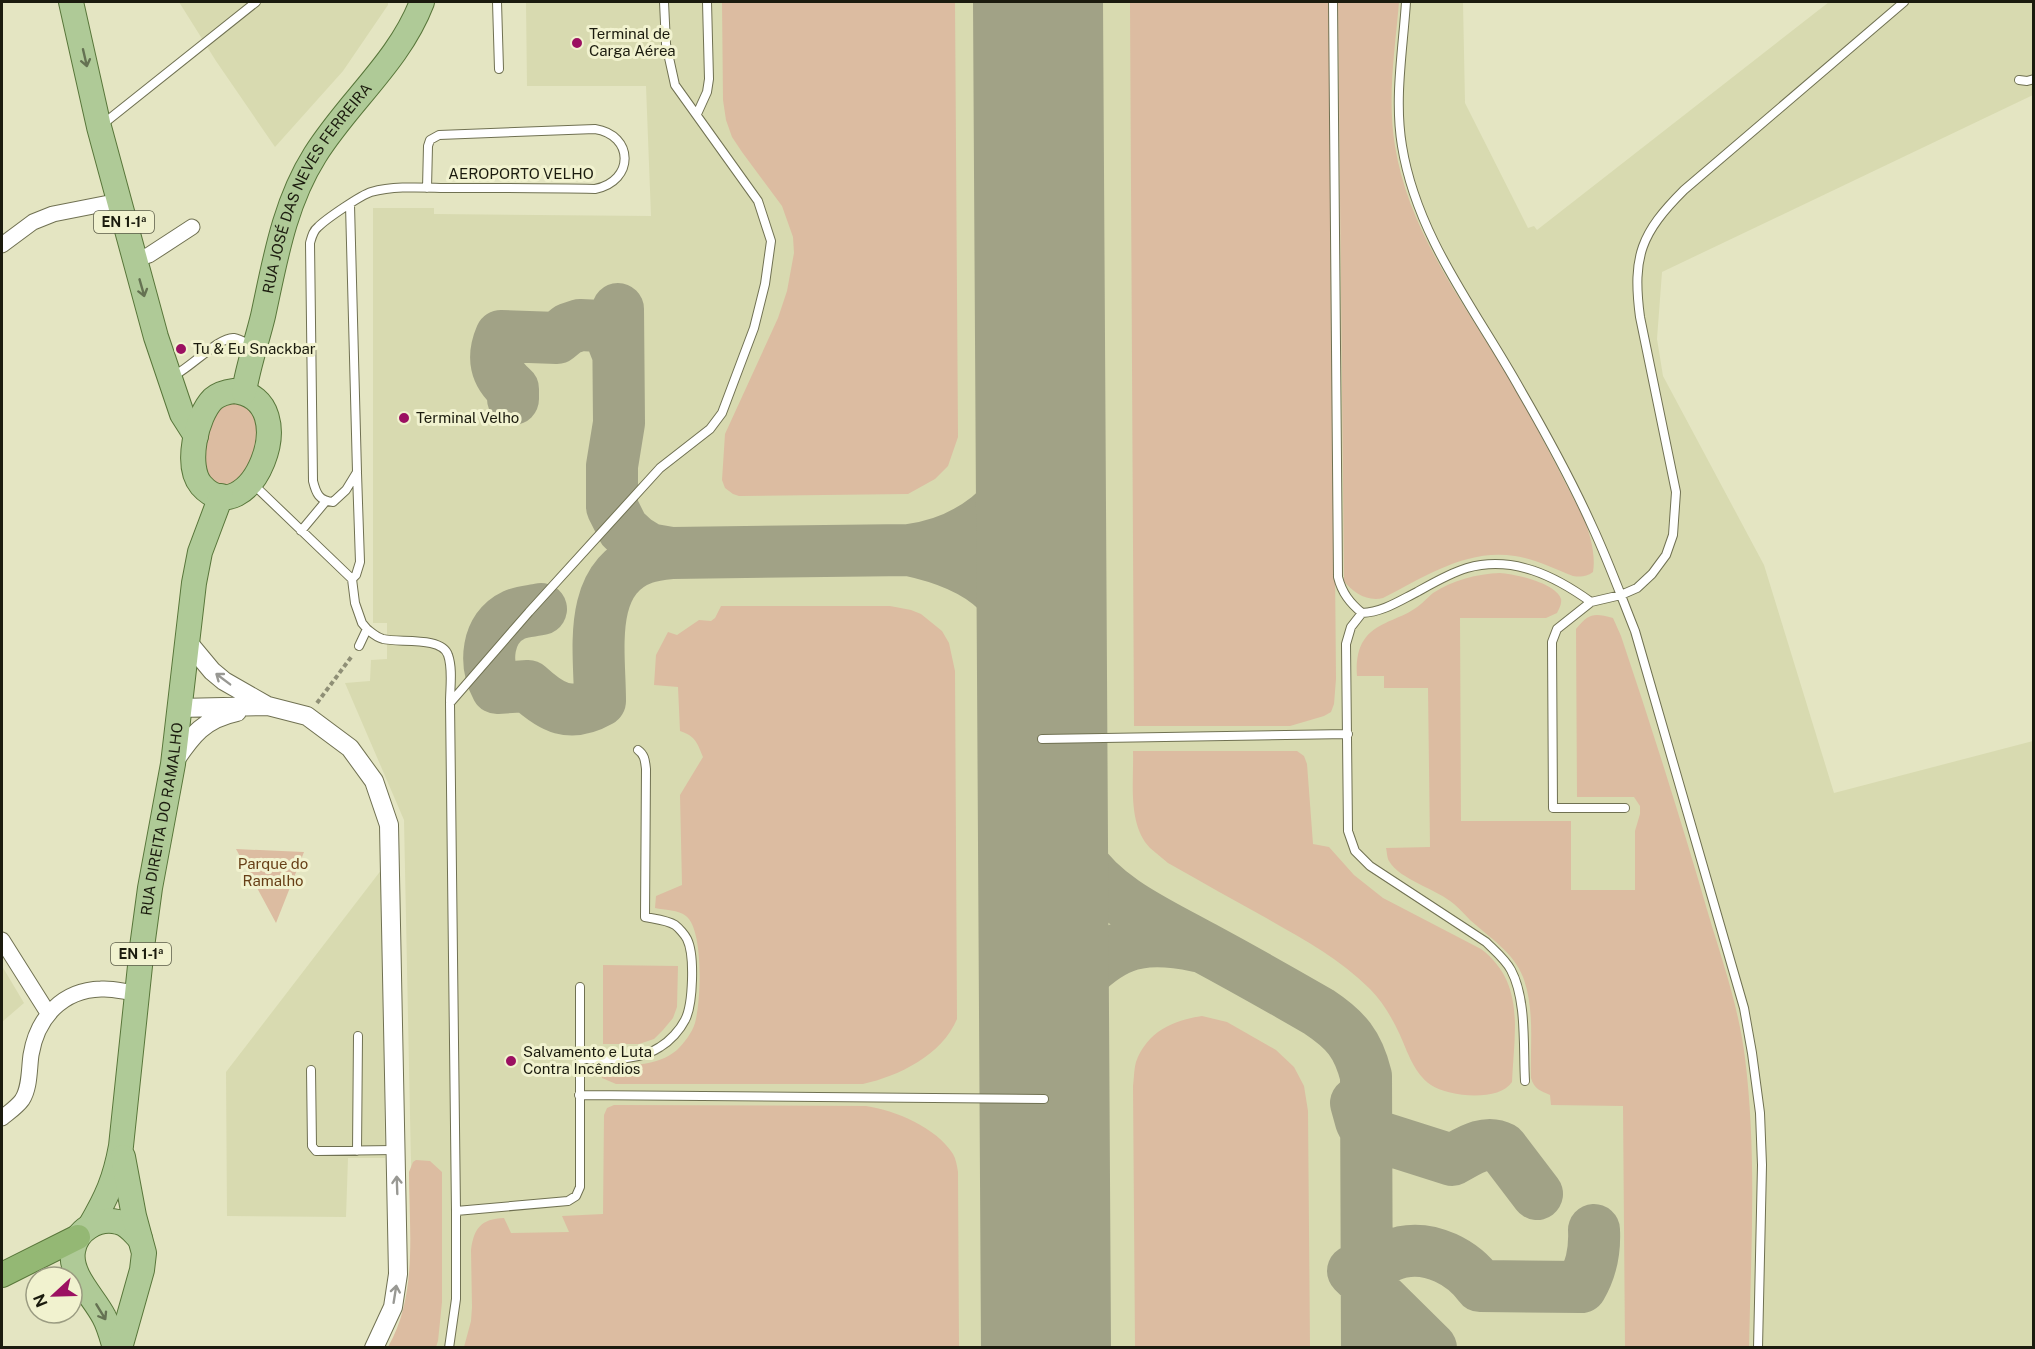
<svg xmlns="http://www.w3.org/2000/svg" width="2035" height="1349" font-family="'Public Sans',sans-serif">
  <style>
    .built { fill: #d8dab0 }
    .green { fill: #dcbca1 }
    .lines { fill: none; stroke-linecap: round; stroke-linejoin: round }
    .taxiway { stroke: #a1a286; stroke-width: 52 }
    .runway { stroke: #a1a286; stroke-width: 130 }
    .service-casing { stroke: #707152; stroke-width: 10 }
    .minor-casing { stroke: #707152; stroke-width: 17 }
    .tertiary-casing { stroke: #707152; stroke-width: 20 }
    .primary-casing { stroke: #58763a; stroke-width: 26 }
    .trunk-casing { stroke: #58763a; stroke-width: 26 }
    .path { stroke: #8f8f76; stroke-width: 4; stroke-dasharray: 4.5 3; stroke-linecap: butt }
    .service { stroke: #fff; stroke-width: 8 }
    .minor { stroke: #fff; stroke-width: 15 }
    .tertiary { stroke: #fff; stroke-width: 18 }
    .primary { stroke: #afca97; stroke-width: 24 }
    .trunk { stroke: #94b874; stroke-width: 24 }
    .oneway { stroke: #657252 }
    .oneway2 { stroke: #989893 }
    .poi-dot { fill: #9b1061; stroke: #f1f2cf; stroke-width: 2 }
    .labels { text-anchor: middle; stroke-width: 6; stroke-linejoin: round; paint-order: stroke }
    .shield { fill: #f1f2cf; stroke: #5b5c48; stroke-width: 1.5 }
    .shield-label { font-size: 14px; font-weight: bold; fill: #1b1b0e }
    .poi-label { font-size: 15px; fill: #1b1b0e; stroke: #f1f2cf; text-anchor: start }
    .street-label { font-size: 15px; fill: #1b1b0e; stroke: #f1f2cf }
    .park-label { font-size: 15px; fill: #673f16; stroke: #f1f2cf }
  </style>
  <rect width="100%" height="100%" fill="#e4e5c2"/>
  <!-- built -->
  <path class="built" d="M179 2H388V5L343 71 275 147 216 61Z
    M526 2H1463L1465 103 1528 228 1534 226 1537 230 1829 2H2033V95L1662 272 1657 339 1663 376 1764 565 1834 793 2033 741V1347H393L400 1338 413 1262 404 820 345 683 370 681 371 660 387 659V623H373V208H434V214L651 216 646 86H527Z
    M382 869 385 1158H348L346 1217 227 1216 226 1072Z
    M2 966 24 1003 2 1022Z"/>
  <!-- green -->
  <path class="green" d="M722 2H955L958 437 948 466 935 479 908 494 739 496 733 494 725 488 722 480 725 434 778 318 787 291 794 253 793 237 782 206 742 152 732 137 726 120 723 100Z
    M1130 2H1330L1336 679 1334 704 1331 712 1324 716 1290 726H1134Z
    M1338 2H1399C1395 50 1387 98 1395 146 1410 238 1470 310 1515 389 1539 431 1561 474 1583 517 1590 533 1596 555 1593 572 1586 577 1581 577 1573 576 1555 569 1535 559 1515 556 1467 548 1424 577 1383 598 1368 602 1353 593 1344 581Z
    M234 401 256 413 257 442 244 477 225 486 212 482 203 465 208 429 220 406Z
    M1500 573C1515 574 1556 583 1561 599 1562 604 1559 609 1557 613L1546 618H1460L1461 821H1571V890H1635V831L1640 814V806L1634 797H1577L1576 629C1589 613 1594 613 1613 618L1621 636C1652 728 1681 820 1708 913 1722 960 1739 1008 1745 1058 1757 1154 1751 1251 1749 1347H1625L1623 1106 1551 1105 1550 1095C1541 1091 1534 1089 1531 1078 1530 1046 1535 1008 1523 977 1513 952 1490 938 1470 920 1465 915 1460 909 1454 904 1437 889 1400 880 1389 861 1387 858 1387 852 1386 848L1430 847 1428 688H1384V676H1357C1356 665 1357 650 1364 640 1374 624 1396 620 1411 611 1420 606 1426 599 1433 593 1453 580 1477 574 1500 573Z
    M721 606H890L911 610 921 614 942 631 949 643 955 671 957 1019C942 1055 899 1076 863 1084H616L602 1078V1071C627 1063 656 1068 677 1050 684 1043 692 1033 695 1023 701 1002 704 930 686 916 679 910 664 910 655 908L656 896 682 885 680 795 703 757C697 742 695 736 680 731L678 687 654 685 656 655 668 632 677 635 699 620 711 621 715 618Z
    M1133 751H1297L1304 756 1307 764 1313 844 1329 847 1354 875 1383 898 1481 949C1526 983 1514 1033 1512 1082 1499 1102 1449 1097 1431 1085 1414 1073 1408 1053 1400 1035 1392 1018 1383 1002 1370 989 1340 959 1305 940 1268 919 1235 901 1202 882 1168 863 1162 858 1156 853 1150 848 1127 824 1134 781 1133 751Z
    M236 849 304 852 276 923Z
    M603 965 678 966 677 1007 673 1018 663 1030 654 1039 639 1044H603Z
    M1202 1016 1227 1022 1276 1050 1294 1067 1304 1086 1308 1111 1310 1347H1135L1133 1086C1134 1079 1134 1069 1136 1062 1147 1032 1173 1020 1202 1016Z
    M614 1105 866 1106C895 1110 937 1128 953 1154 956 1159 957 1166 958 1172L959 1347H464L471 1321 472 1307 471 1250C474 1228 481 1219 504 1218L511 1233 569 1232 562 1216 603 1214 604 1115 607 1108Z
    M416 1160 430 1161 442 1172V1302L438 1341 436 1347H388C418 1295 409 1230 409 1172L413 1162Z"/>
  <g class="lines">
    <!-- taxiway -->
    <path class="taxiway" d="M618 309 619 423 612 466V507L623 529 636 541 649 549 672 553
      M513 399V389C495 374 492 357 501 336L557 338 568 329 580 325 601 326 611 336 618 354
      M909 550C989 567 1019 599 1042 677
      M541 609C533 611 522 611 514 615 486 628 484 664 497 688L528 686C552 708 570 718 600 701 600 652 586 579 644 558 653 555 663 554 672 553L909 550C966 543 1020 505 1034 446 1038 428 1039 409 1040 391
      M1042 754C1049 790 1057 826 1078 857 1106 900 1160 923 1203 947 1242 968 1281 990 1319 1012 1346 1030 1358 1044 1366 1076L1367 1348
      M1044 1079C1047 1059 1049 1036 1055 1016 1066 985 1106 948 1138 943 1158 939 1178 942 1197 946
      M1356 1103 1361 1121 1367 1133 1452 1160C1467 1152 1485 1139 1502 1148L1537 1194
      M1367 1266C1378 1261 1389 1255 1402 1252 1431 1246 1463 1262 1480 1286L1581 1287C1591 1270 1595 1250 1594 1230
      M1353 1271 1431 1348"/>
    <!-- runway -->
    <path class="runway" d="M1038 2 1046 1348"/>
    <defs>
      <path id="service" d="M497 2 499 69
        M1333 2 1338 577C1342 593 1350 603 1362 613
        M1406 2C1403 49 1394 99 1402 146 1417 238 1476 310 1520 389 1546 434 1571 479 1592 526 1608 560 1621 596 1635 631L1744 1008 1752 1053 1760 1113 1762 1165 1758 1348
        M2019 80 2027 81 2034 79
        M697 114 707 92 709 79 707 2
        M103 124 256 2
        M350 205 357 472 346 490 333 502C319 501 316 493 313 481L310 243C312 236 313 231 318 227 326 219 361 195 371 192 397 185 427 188 453 188 501 188 548 188 595 189 635 181 634 135 595 129L439 135 430 140 428 146 427 188
        M173 376C189 369 220 336 234 338 240 339 246 343 252 346
        M254 485 352 579 355 603 362 623 367 629 359 646
        M301 531 326 501
        M352 579 356 575 360 562 357 473
        M1591 602 1557 629 1552 642 1553 808H1625
        M367 629C372 633 376 637 383 639 399 643 442 636 448 655 453 669 450 688 450 702
        M1042 739 1348 734
        M580 1059C605 1059 638 1062 660 1047 670 1041 680 1030 685 1020 693 1005 695 955 687 939 685 935 679 928 675 925 667 920 655 919 645 917L646 769C645 761 645 755 638 750
        M311 1070 312 1146 316 1151 395 1150
        M1525 1081C1523 1048 1527 1000 1511 970 1505 959 1495 951 1486 942L1370 866 1355 851 1348 831 1346 644 1351 627 1362 613C1383 612 1399 601 1417 592 1433 583 1450 573 1467 568 1513 555 1555 576 1591 602L1621 595 1637 588 1652 574 1666 555 1673 535 1676 492 1640 317C1632 256 1641 233 1684 190L1904 2
        M579 1095 1044 1099
        M357 1151 358 1036
        M456 1211 450 703 529 612 660 468 710 429 722 413 754 328 765 284 771 241 758 201 675 85 666 44 664 2
        M449 1348 456 1299V1211L568 1201 576 1196 580 1187V987"/>
      <path id="minor" d="M2 245 33 222 53 214 119 201
        M134 260 149 255 192 227
        M2 940 48 1013
        M2 1118C8 1113 17 1107 22 1100 30 1088 29 1069 31 1055 37 1018 62 990 101 989 113 988 125 992 137 993"/>
      <path id="tertiary" d="M187 641 212 671 224 681 266 705
        M179 708 268 706 307 716 350 748 374 781 389 825 398 1274 393 1307 374 1348
        M174 762C192 735 204 719 237 712"/>
      <g id="primary">
        <path d="M71 2 99 127 156 337 182 414 196 436"/>
        <path d="M234 391C308 399 248 539 201 485 185 466 196 416 213 399 219 394 226 392 234 391Z"/>
        <path id="s1" d="M244 392C248 366 257 341 263 316 275 261 284 204 315 155 348 102 399 62 422 2"/>
        <path id="s2" d="M90 1226C107 1197 115 1179 121 1146L142 947 150 888 173 764 194 583 200 552 221 496"/>
        <path d="M115 1348C112 1338 109 1326 104 1317 94 1297 69 1275 73 1251 76 1230 98 1217 118 1222 128 1224 133 1232 140 1239"/>
        <path d="M120 1348 142 1270 144 1253 134 1216 123 1157"/>
      </g>
      <path id="trunk" d="M2 1275 78 1237"/>
    </defs>
    <!-- service casing -->
    <use href="#service" class="service-casing"/>
    <!-- minor casing -->
    <use href="#minor" class="minor-casing"/>
    <!-- tertiary casing -->
    <use href="#tertiary" class="tertiary-casing"/>
    <!-- primary casing -->
    <use href="#primary" class="primary-casing"/>
    <!-- trunk casing -->
    <use href="#trunk" class="trunk-casing"/>
    <!-- path -->
    <path class="path" d="M317 703 352 656"/>
    <!-- service -->
    <use href="#service" class="service"/>
    <!-- minor -->
    <use href="#minor" class="minor"/>
    <!-- tertiary -->
    <use href="#tertiary" class="tertiary"/>
    <!-- primary -->
    <use href="#primary" class="primary"/>
    <!-- trunk -->
    <use href="#trunk" class="trunk"/>
  </g>
  <!-- one-way arrows -->
  <defs><path id="oneway-shaft" d="M-6 0H5M1.5-3L5.5 0L1.5 3" fill="none" stroke-width="1.6" stroke-linecap="round" stroke-linejoin="round" transform="scale(1.5)"/></defs>
  <g class="oneway">
    <use href="#oneway-shaft" transform="translate(85 58) rotate(77)"/>
    <use href="#oneway-shaft" transform="translate(142 288) rotate(74)"/>
    <use href="#oneway-shaft" transform="translate(101 1312) rotate(59)"/>
  </g>
  <g class="oneway2">
    <use href="#oneway-shaft" transform="translate(223 679) rotate(-143)"/>
    <use href="#oneway-shaft" transform="translate(397 1185) rotate(-92)"/>
    <use href="#oneway-shaft" transform="translate(395 1294) rotate(-81)"/>
  </g>
  <!-- markers -->
  <g class="poi-dot">
    <circle cx="577" cy="43" r="6"/>
    <circle cx="181" cy="349" r="6"/>
    <circle cx="404" cy="418" r="6"/>
    <circle cx="511" cy="1061" r="6"/>
  </g>
  <g class="labels">
    <!-- shield labels -->
    <g class="shield">
      <rect x="94" y="211" width="60" height="22" rx="4.5"/>
      <rect x="111" y="943" width="60" height="22" rx="4.5"/>
    </g>
    <g class="shield-label">
      <text x="124" y="227">EN 1-1ª</text>
      <text x="141" y="959">EN 1-1ª</text>
    </g>
    <!-- poi labels -->
    <g class="poi-label">
      <text x="589" y="39">Terminal de<tspan x="589" dy="17">Carga Aérea</tspan></text>
      <text x="193" y="354">Tu &amp; Eu Snackbar</text>
      <text x="416" y="423">Terminal Velho</text>
      <text x="523" y="1057">Salvamento e Luta<tspan x="523" dy="17">Contra Incêndios</tspan></text>
    </g>
    <!-- street labels -->
    <g class="street-label">
      <text x="521" y="179">AEROPORTO VELHO</text>
      <text dy="5" stroke="none"><textPath href="#s1" startOffset="219">RUA JOSÉ DAS NEVES FERREIRA</textPath></text>
      <text dy="5" stroke="none"><textPath href="#s2" startOffset="416">RUA DIREITA DO RAMALHO</textPath></text>
    </g>
    <!-- park labels -->
    <g class="park-label">
      <text x="273" y="869">Parque do<tspan x="273" dy="17">Ramalho</tspan></text>
    </g>
  </g>
  <!-- border -->
  <rect width="2035" height="1349" fill="none" stroke="#1b1b0e" stroke-width="6"/>
  <!-- north arrow -->
  <g transform="translate(54 1295) rotate(248)"><circle r="28" fill="#f1f2cf" stroke="#9b9c82" stroke-width="1.5"/>
  <path d="M0-4.5L10 22L0 15L-10 22Z" fill="#9b1061"/>
  <text y="-9" font-size="16" font-weight="bold" text-anchor="middle" fill="#1b1b0e">N</text>
  </g>
</svg>
